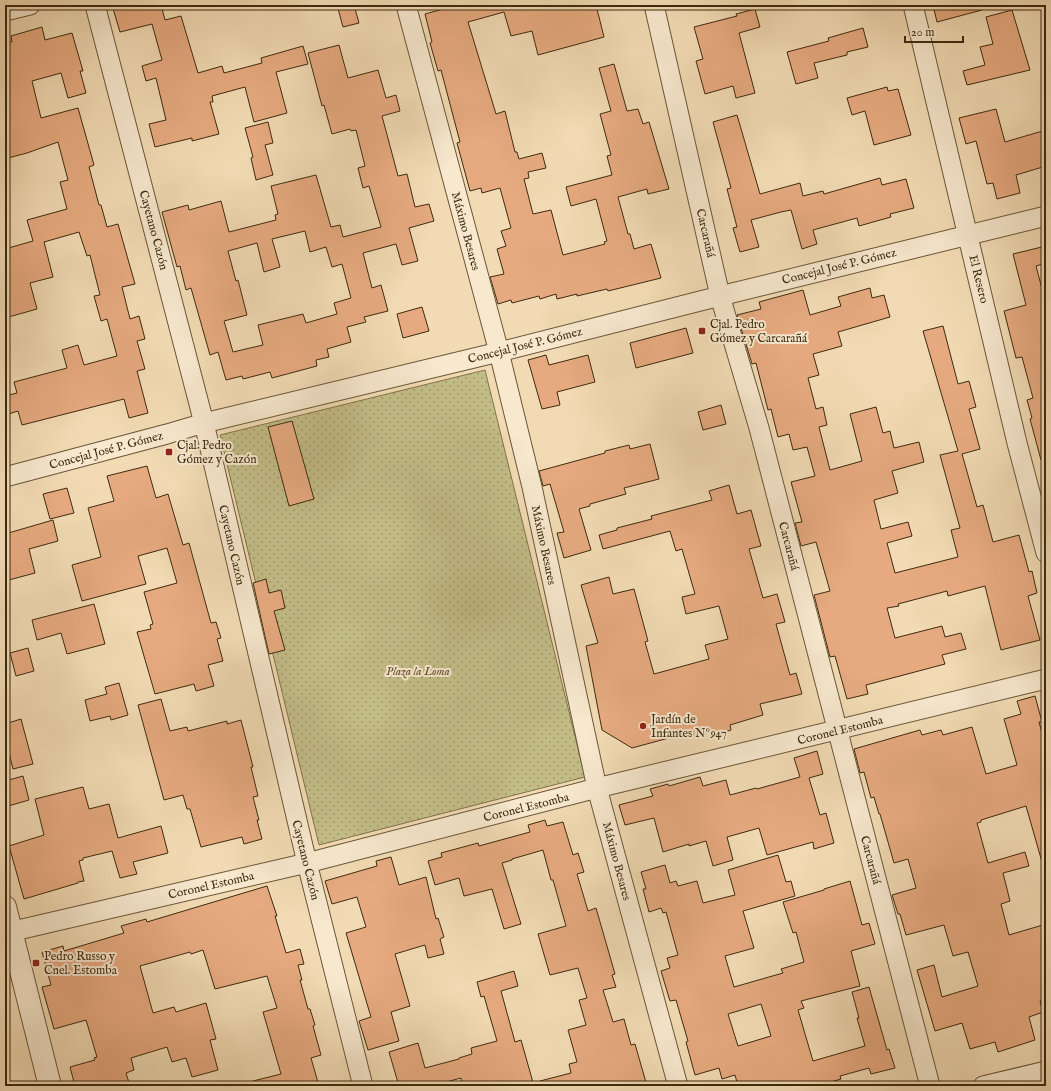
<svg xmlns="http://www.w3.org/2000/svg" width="1051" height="1091" font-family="'IM FELL English',serif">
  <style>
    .park { fill: url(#park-dots); stroke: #80744b }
    .building { fill: #e7aa80; stroke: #3d2a0f; fill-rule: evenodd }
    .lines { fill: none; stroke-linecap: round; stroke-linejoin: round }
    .minor-casing { stroke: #6a5638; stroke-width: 21 }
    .tertiary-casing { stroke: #6a5638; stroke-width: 24 }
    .minor { stroke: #f7e8ce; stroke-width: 19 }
    .tertiary { stroke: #f7e8ce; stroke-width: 22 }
    .poi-dot { fill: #8f2418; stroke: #f7e8ce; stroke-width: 1.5 }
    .labels { text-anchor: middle; stroke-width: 4; stroke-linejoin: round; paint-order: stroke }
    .street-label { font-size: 12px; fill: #3d2a0f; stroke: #f7e8ce }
    .poi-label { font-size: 12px; fill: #3d2a0f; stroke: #f7e8ce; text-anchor: start }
    .park-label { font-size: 12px; font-style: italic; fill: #5e4f2d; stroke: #f7e8ce }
  </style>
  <defs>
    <pattern id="park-dots" width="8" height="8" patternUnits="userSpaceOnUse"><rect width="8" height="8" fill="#c3bd87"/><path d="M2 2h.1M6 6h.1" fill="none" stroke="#a09a6d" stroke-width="1.8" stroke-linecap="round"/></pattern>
  </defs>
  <rect width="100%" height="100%" fill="#f2dbb4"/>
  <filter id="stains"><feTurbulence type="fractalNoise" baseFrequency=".005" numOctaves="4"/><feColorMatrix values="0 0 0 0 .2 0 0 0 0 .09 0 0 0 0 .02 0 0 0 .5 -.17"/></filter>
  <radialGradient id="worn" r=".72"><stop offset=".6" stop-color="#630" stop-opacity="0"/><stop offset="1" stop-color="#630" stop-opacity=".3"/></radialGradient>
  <!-- park -->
  <path class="park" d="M485 370 585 777 319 845 220 435Z"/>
  <!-- building -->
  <path class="building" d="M112 5H161L165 20 181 16 198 73 222 66 224 73 262 63 261 58 303 46 308 64 276 72 287 113 254 122 245 87 212 96 213 102H210L219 134 192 141V138L155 147 149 124 166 120 156 78 146 81 142 66 162 60 152 24 120 32Z
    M337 5H354L359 23 343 27Z
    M458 5H596L604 37 538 55 532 31 511 36 504 12 468 22 496 114 505 111 515 152H517L519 159 542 153 546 168 528 172 529 178 524 179 533 214 551 210 563 255 605 244 604 242 607 241 596 199 571 206 566 187 612 175 607 156 611 155 600 114 611 111 599 68 614 64 627 111 638 109 643 124 649 122 669 189 648 194 647 189 618 197 628 234H630L634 249 651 244 661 278 608 291 607 289 577 296V294L557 299 556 294 540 299 539 296 512 303 511 300 498 304 490 277 504 274 497 249 506 246 501 231 511 228 500 188 482 193 481 188 470 191 457 143 460 142 441 70 438 71 430 43 432 42 425 14Z
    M933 5H981L982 10 937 22Z
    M755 9 760 27 739 33 755 93 736 98 733 86 705 94 696 61 703 59 694 27 737 16 736 14Z
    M1012 10 1030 70 967 85 963 71 985 65 980 47 993 44 986 17Z
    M42 27 45 40 72 33 83 71H80L86 93 68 98 61 73 32 81 41 118 78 108 94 165 89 167 99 205H101L107 227 118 224 135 284 122 287 130 319 139 316 145 339 137 341 145 369 137 371 148 413 129 418 124 399 22 425 18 411 5 415V396L17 393 14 382 67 368 62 350 78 345 84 365 117 356 107 319 101 321 94 296 100 295 90 255 87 256 79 232 44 242 53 277 30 283 37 309 5 318V249L33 241 27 220 67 209 60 182 68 180 58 142 27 153 8 158 5 146V42H12L11 36Z
    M863 28 868 47 847 52V55L814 63 818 78 796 84 787 52 829 41 828 38Z
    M339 45 348 78 378 70 386 98 396 95 400 111 382 116 398 176 407 174 415 207 429 204 434 221 409 228 418 261 402 265 396 244 363 253 372 288 381 285 388 311 364 317 366 322 347 327 351 342 327 349 329 357 316 360 317 366 272 378 270 372 243 379 242 376 226 380 218 352 210 355 191 288 186 290 180 266 177 267 162 212 188 205 189 210 221 201 229 232 276 220 275 215 278 214 271 186 316 175 331 227 340 225 343 237 381 227 369 186 363 188 358 168 365 166 356 130 351 131 350 129 332 134 324 105 322 106 308 53ZM305 231 310 252 326 247 332 267 342 264 351 298 334 303 337 314 306 323 303 314 258 325 263 345 233 352 224 321 247 315 238 280 236 281 228 251 257 243 264 272 280 267 272 239Z
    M887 87 888 91 898 89 911 135 874 145 865 111 852 115 847 98Z
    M996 109 1005 142 1046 130V166L1016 175 1020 193 997 199 993 183 987 184 976 141 966 144 959 118Z
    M737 115 760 194 800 183 803 196 823 191 824 194 880 178 882 185 906 179 914 208 890 214 891 217 859 226 857 218 813 230 817 244 802 249 791 210 781 212 751 220 759 247 740 252 733 228 737 227 727 189 731 188 713 122Z
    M268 122 273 143 265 145 273 175 256 180 251 158 253 157 245 128Z
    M1046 246V263L1036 266 1046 304V460H1041L1030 419 1032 418 1027 400 1033 398 1022 357 1016 358 1004 311 1026 305 1013 254Z
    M870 288 872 298 884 295 890 317 838 332 842 346 813 354 819 375 808 378 816 409 823 407 827 425 819 427 830 470 862 461 850 414 876 407 883 433 890 431 894 448 919 442 924 462 892 471 898 493 874 500 881 529 908 522 912 536 887 543 895 573 958 557 951 530 960 528 940 455 958 451 923 331 943 326 958 384 969 381 976 407 969 409 980 449 962 454 977 507 983 505 993 542 1019 535 1029 572 1032 571 1037 593 1028 596 1040 640 1001 650 985 586 948 596 947 591 898 604 899 606 887 608 895 638 942 626 945 637 961 633 966 649 942 655 945 664 866 685 868 694 847 699 835 656 830 657 814 595 830 591 816 542 801 546 795 523 802 522 791 482 815 476 807 447 793 450 789 434 778 437 771 409 768 410 756 363 752 364 737 315 761 309 759 302 803 290 810 315 841 306 838 297Z
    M422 307 429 331 403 338 397 314Z
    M686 328 693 353 636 368 630 343Z
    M546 355 549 365 588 355 595 382 557 392 560 405 542 409 528 360Z
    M721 405 726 424 703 430 698 412Z
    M292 421 314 499 289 506 268 427Z
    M650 444 659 479 624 488 626 494 590 504V506L579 509 591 550 564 558 557 533 564 532 550 484 543 486 539 471 605 453V451L629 445 630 449Z
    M147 466 156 498 168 494 183 545 189 543 211 623 216 622 221 638 217 639 223 661 208 665 214 686 196 691 194 684 155 694 137 632 151 629 150 625 153 624 144 592 177 583 167 548 138 556 146 584 82 601 72 565 101 557 88 508 114 501 107 476Z
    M729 485 737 514 751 510 761 546 749 549 763 598 777 594 785 622 776 624 790 675 796 673 802 694 760 704 763 715 730 725 731 730 715 735 714 731 692 736 691 732 632 748 602 730 586 646 598 643 581 585 609 577 613 594 634 589 648 641 645 642 654 674 709 659 705 645 728 639 719 606 686 614 682 597 695 594 682 549 676 551 670 531 603 549 599 535 617 530V528L652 519 651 516 712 500 709 491Z
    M67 488 74 513 50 519 43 494Z
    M53 520 58 541 29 549 35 573 5 581V534Z
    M266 579 269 593 281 590 285 608 274 611 285 650 269 654 253 583Z
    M94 604 105 644 67 654 61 633 37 640 32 620Z
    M28 648 34 671 16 676 10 653Z
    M119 683 128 715 111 720 110 716 90 721 85 700 107 694 105 687Z
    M1035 696 1042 722H1039L1046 748V861L1042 862 1026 806 981 820V822L977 823 988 863 1025 852 1029 866 1003 873 1010 901 1001 904 1009 935 1046 924V999L1040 1001 1043 1012 1029 1017 1035 1040 998 1052 995 1042 970 1049 962 1023 935 1031 917 970 934 965 942 997 978 986 968 952 953 956 944 925 906 935 900 914H898L892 895 916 888 908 859 894 863 880 814H879L874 797 871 798 864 772 860 773 854 749 920 730 922 735 941 730 943 735 972 727 986 774 1017 765 1004 719 1021 714 1017 701Z
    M161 699 170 731 187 727 188 731 227 721V724L241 720 253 767H251L258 796 253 797 259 820H257L262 839 244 844 242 837 201 847 190 809H187L183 795 164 800 138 705Z
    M21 719 33 764 13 769 5 737V724Z
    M817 751 823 774 809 778 820 815 826 813 834 843 814 849 813 842 767 855 759 828 727 837 733 860 713 866 706 841 689 846V844L663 852 654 818 625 825 619 805 653 796 650 789 668 784 669 786 700 777 703 786 726 780 730 795 756 788 757 789 800 777 794 758Z
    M23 776 29 800 5 807V781Z
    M83 787 89 809 109 804 118 838 161 826 168 853 133 862 137 874 120 878 112 851 83 858V860L79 861 84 881 78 882V883L24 899 9 846 44 835 35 799Z
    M545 820 547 826 563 822 573 855 578 853 584 872 577 874 588 911 596 908 615 974 612 975 616 987 603 990 613 1022 624 1019 631 1045 635 1044 647 1086H596L595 1082 582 1086H541L540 1081 571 1073 569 1064 577 1062 568 1030 586 1025 579 1000 587 998 578 968 550 975 538 934 566 926 553 880H551L543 850 512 859V860L502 863 521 924 504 929 492 889 464 896 459 878 435 885 428 861 442 857 441 853 478 843 479 846 530 832 528 825Z
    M778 855 786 882 791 881 795 896 743 911 754 948 725 956 734 987 783 973 781 969 804 962 796 932 793 933 783 902 824 890V889L850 881 862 925 869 923 875 944 851 951 860 986 801 1001 804 1008 798 1010 813 1061 865 1046 857 1018H859L852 992 869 987 887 1050 889 1049 895 1068 871 1074 869 1068 840 1076 841 1079 817 1086H738L735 1075 722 1079 719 1068 695 1075 686 1042 688 1041 676 1000 670 1001 661 971 670 968 667 958 678 955 666 912 663 913 661 908 649 912 643 889H646L641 872 665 865 670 883 676 881 678 886 697 881 703 903 735 895 728 870ZM761 1004 771 1036 738 1046 728 1014Z
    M391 857 399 885 426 877 436 919 438 918 444 937 440 939 444 954 428 958 425 945 395 954 410 1006 391 1012 399 1041 368 1050 359 1021 371 1017 346 933 366 927 357 897 332 904 325 881 377 866 376 861Z
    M267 886 277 916H275L286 953 300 949 304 964 298 965 302 980H300L308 1009H310L315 1025 313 1026 321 1055 311 1058 319 1086H254L253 1081 281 1074 263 1012 277 1008 267 976 215 989 203 950 191 954 190 952 140 966 153 1013 174 1007 176 1012 206 1003 216 1039 210 1040 218 1070 192 1077 186 1058 172 1062 167 1047 131 1058 134 1070 126 1073 130 1086H75L70 1067 95 1060 94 1058 97 1057 86 1020 54 1029 42 987 51 985 42 952 63 946 64 951 124 933 121 926 146 919 147 922Z
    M514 971 518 986 501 991 515 1042 521 1040 534 1086H462L461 1078 431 1086H399L389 1052 418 1043 425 1068 459 1059V1058L472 1054 471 1048 497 1041 484 996 481 997 477 982Z"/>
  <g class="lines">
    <defs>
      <path id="minor" d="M95 5 204 423 307 863 363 1086
        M406 5 499 352 532 487 597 788 678 1086
        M654 5 720 296 759 428 930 1086
        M913 5 1017 443 1046 553
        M5 11 30 5
        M5 477 167 434 204 423 499 352 720 296 1046 216
        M5 933 307 863 597 788 1046 679
        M983 1086 1046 1071"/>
      <path id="tertiary" d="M5 907 50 1086"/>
    </defs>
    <!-- minor casing -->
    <use href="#minor" class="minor-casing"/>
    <!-- tertiary casing -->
    <use href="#tertiary" class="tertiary-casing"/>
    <!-- minor -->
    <use href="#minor" class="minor"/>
    <!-- tertiary -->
    <use href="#tertiary" class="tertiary"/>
  </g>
  <!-- markers -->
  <g class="poi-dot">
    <rect x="698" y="327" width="8" height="8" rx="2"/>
    <rect x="165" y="448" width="8" height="8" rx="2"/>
    <circle cx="643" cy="726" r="4"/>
    <rect x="32" y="959" width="8" height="8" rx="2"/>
  </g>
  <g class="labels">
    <!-- street labels -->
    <g class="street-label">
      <text transform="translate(154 230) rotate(75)" y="4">Cayetano Cazón</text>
      <text transform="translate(466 231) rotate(75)" y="4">Máximo Besares</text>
      <text transform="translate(706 233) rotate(77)" y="4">Carcarañá</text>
      <text transform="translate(839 266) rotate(-14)" y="4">Concejal José P. Gómez</text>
      <text transform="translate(979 279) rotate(76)" y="4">El Resero</text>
      <text transform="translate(525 345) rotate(-14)" y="4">Concejal José P. Gómez</text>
      <text transform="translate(106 450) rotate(-15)" y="4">Concejal José P. Gómez</text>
      <text transform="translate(232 545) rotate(77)" y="4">Cayetano Cazón</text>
      <text transform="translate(544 545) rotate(78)" y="4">Máximo Besares</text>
      <text transform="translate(789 546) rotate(75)" y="4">Carcarañá</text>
      <text transform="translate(840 730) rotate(-14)" y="4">Coronel Estomba</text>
      <text transform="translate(526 807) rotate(-14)" y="4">Coronel Estomba</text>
      <text transform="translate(306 860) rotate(76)" y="4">Cayetano Cazón</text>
      <text transform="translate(871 860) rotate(75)" y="4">Carcarañá</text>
      <text transform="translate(617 861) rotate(75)" y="4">Máximo Besares</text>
      <text transform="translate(211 885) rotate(-13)" y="4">Coronel Estomba</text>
    </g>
    <!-- poi labels -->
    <g class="poi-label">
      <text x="710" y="328">Cjal. Pedro<tspan x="710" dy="14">Gómez y Carcarañá</tspan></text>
      <text x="177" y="449">Cjal. Pedro<tspan x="177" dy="14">Gómez y Cazón</tspan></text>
      <text x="651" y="723">Jardín de<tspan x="651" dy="14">Infantes Nº947</tspan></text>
      <text x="44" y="960">Pedro Russo y<tspan x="44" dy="14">Cnel. Estomba</tspan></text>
    </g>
    <!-- park labels -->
    <g class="park-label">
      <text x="418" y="675">Plaza la Loma</text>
    </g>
  </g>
  <!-- margin -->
  <rect width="1051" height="1091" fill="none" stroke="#f2dbb4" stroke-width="20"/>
  <rect x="6" y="6" width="1039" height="1079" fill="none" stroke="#3d2a0f" stroke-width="2"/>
  <rect x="10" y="10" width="1031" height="1071" fill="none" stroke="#3d2a0f"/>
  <!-- scale -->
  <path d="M905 36v6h58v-6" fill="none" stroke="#3d2a0f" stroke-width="2"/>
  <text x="911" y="36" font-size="12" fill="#3d2a0f" stroke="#f7e8ce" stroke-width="3" paint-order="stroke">20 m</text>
  <rect width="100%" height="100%" filter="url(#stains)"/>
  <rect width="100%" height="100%" fill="url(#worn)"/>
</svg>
